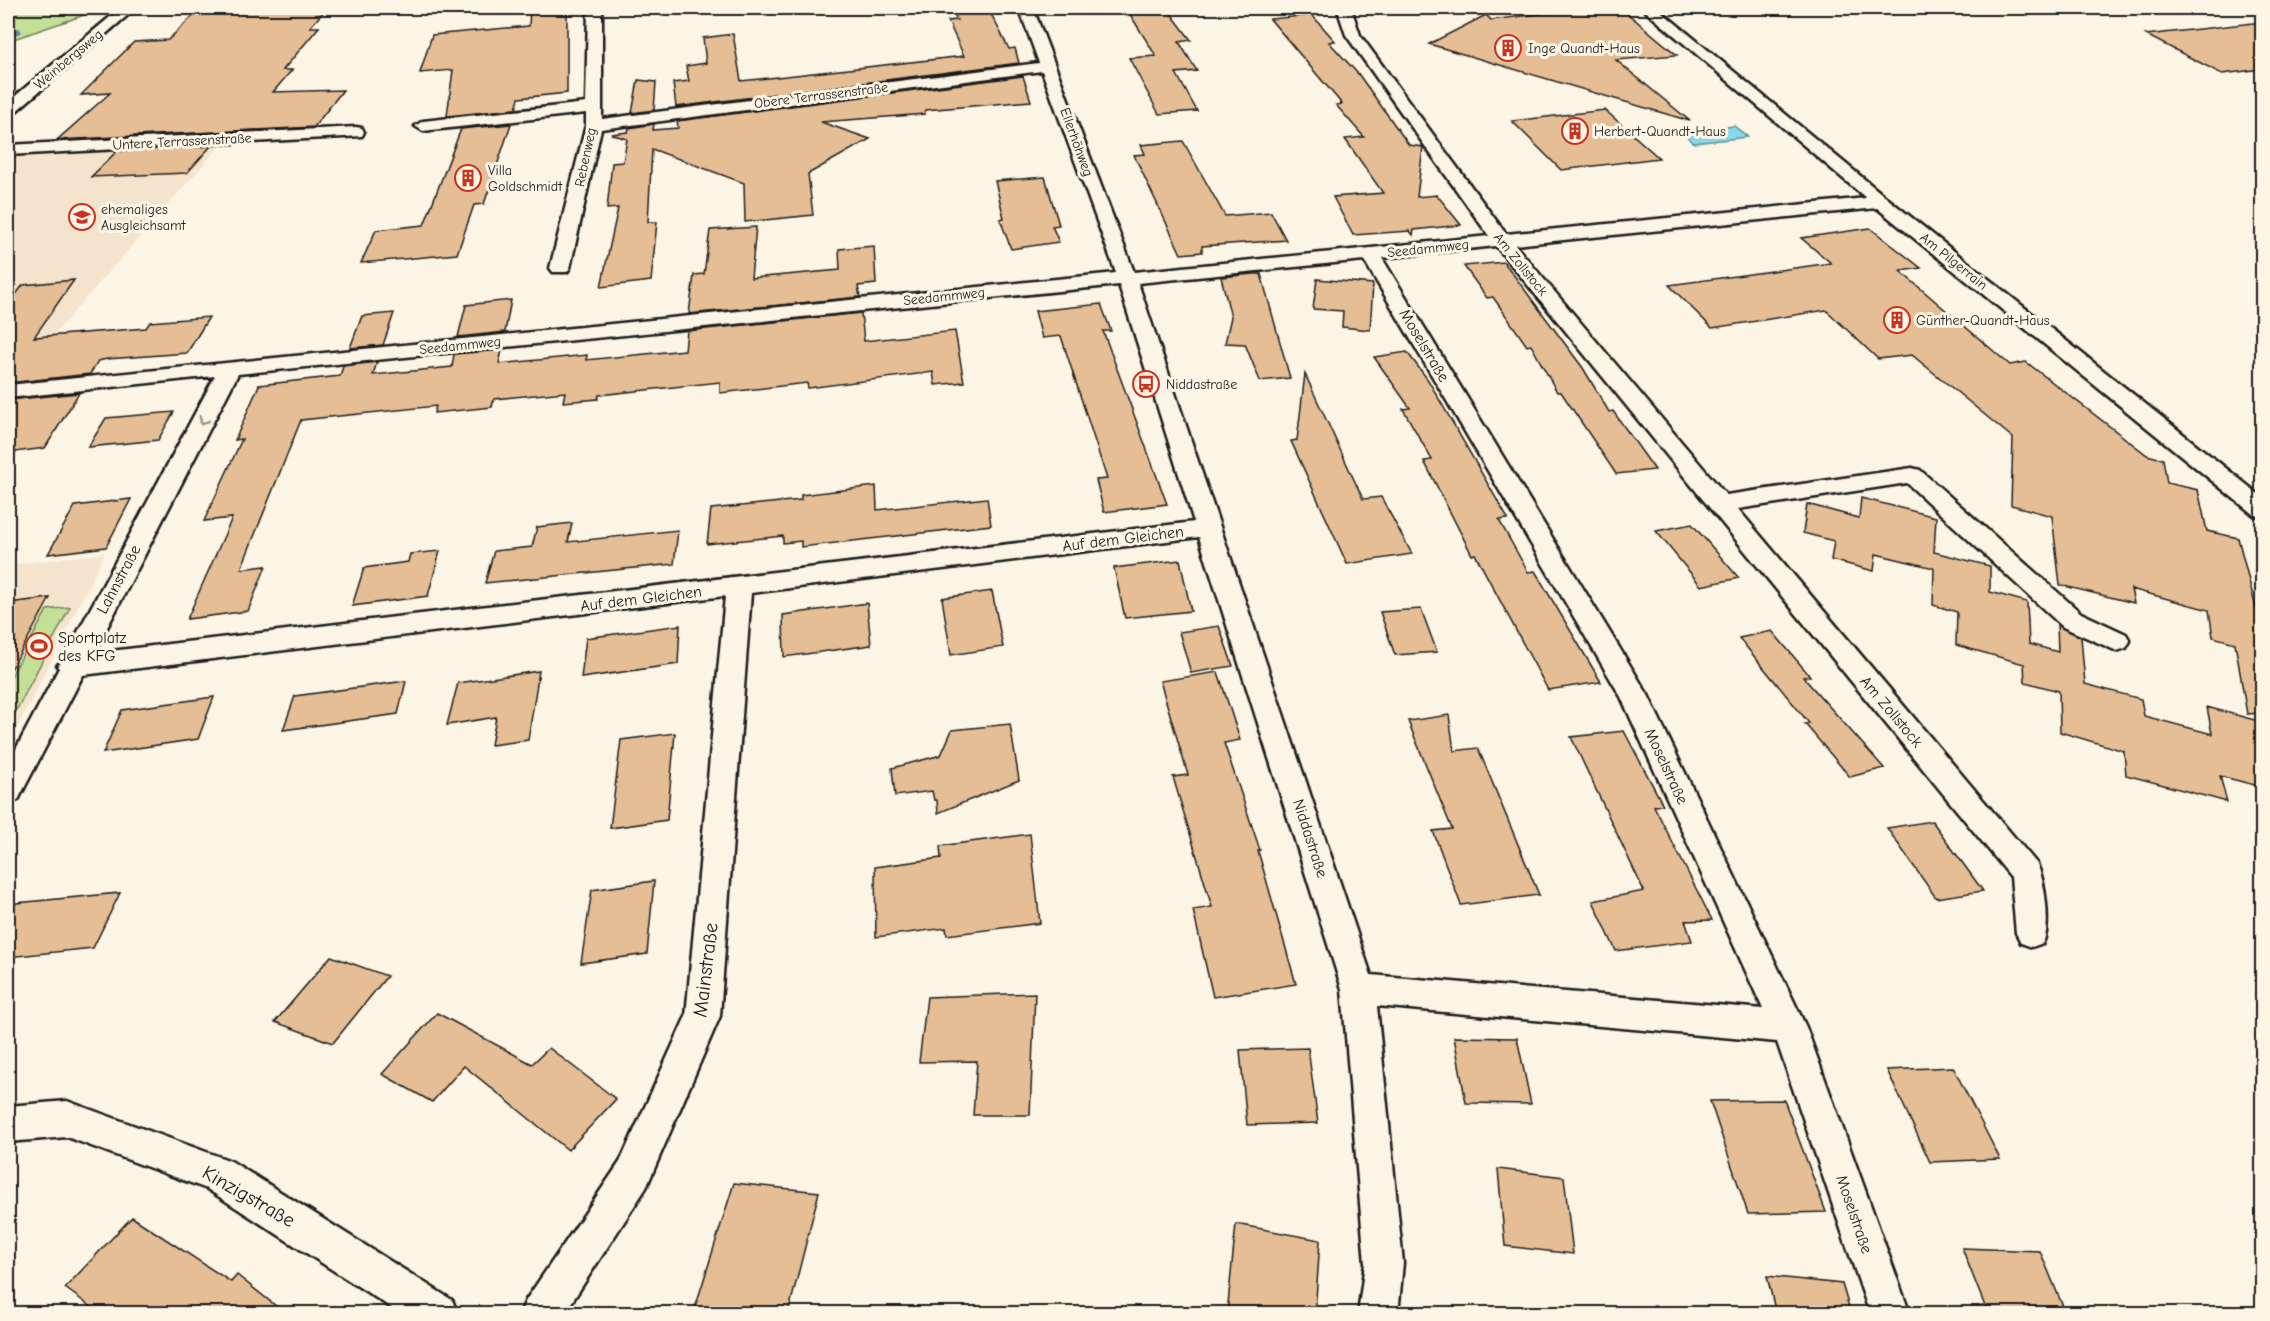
<svg xmlns="http://www.w3.org/2000/svg" width="2270" height="1321" font-family="'Comic Neue',sans-serif">
  <style>
    .built { fill: #f5e4cd }
    .green { fill: #c4df96; stroke: #707e59; stroke-width: 1.5 }
    .water { fill: #89d8e8; stroke: #5d8d96; stroke-width: 1.5 }
    .lines { fill: none; stroke-linecap: round; stroke-linejoin: round }
    .stream { stroke: #5d8d96; stroke-width: 6 }
    .building { fill: #e5be95; stroke: #1c1c1c; stroke-width: 1.5 }
    .minor-casing { stroke: #1c1c1c; stroke-width: 5 }
    .minor { fill: #fcf5e5; fill-rule: evenodd }
    .oneway { stroke: #97938b }
    .labels { text-anchor: middle; stroke-width: 6; stroke-linejoin: round; paint-order: stroke }
    .far-poi-label { font-size: 14px; fill: #1c1c1c; stroke: #fcf5e5; text-anchor: start }
    .far-street-label { font-size: 14px; fill: #1c1c1c; stroke: #fcf5e5 }
    .street-label { font-size: 16px; fill: #1c1c1c; stroke: #fcf5e5 }
    .poi-label { font-size: 16px; fill: #1c1c1c; stroke: #fcf5e5; text-anchor: start }
    .near-street-label { font-size: 20px; fill: #1c1c1c; stroke: #fcf5e5 }
  </style>
  <rect width="100%" height="100%" fill="#fcf5e5"/>
  <filter id="ink" filterUnits="userSpaceOnUse"><feTurbulence type="fractalNoise" baseFrequency=".0167" numOctaves="2"/><feDisplacementMap in="SourceGraphic" scale="12" xChannelSelector="R" yChannelSelector="G"/><feConvolveMatrix kernelMatrix="1 2 1 2 8 2 1 2 1" color-interpolation-filters="sRGB"/></filter>
  <g filter="url(#ink)">
    <!-- built -->
    <path class="built" d="M219 147 20 373 8 374V156Z
      M105 553 8 746V565Z"/>
    <!-- green -->
    <path class="green" d="M8 8H105L8 41Z
      M70 607 8 727V682L47 610Z"/>
    <!-- water -->
    <path class="water" d="M1734 126 1748 137 1694 143 1681 132Z"/>
    <g class="lines">
      <!-- stream -->
      <path class="stream" d="M8 34 18 31"/>
    </g>
    <!-- building -->
    <path class="building" d="M201 8H327L310 27H319L283 70H292L273 92 343 90 314 127 57 140 110 93 81 95 134 42 168 40Z
      M530 8H567V93L519 98 516 109 447 116 453 70 420 73 432 35 529 26Z
      M951 8H988L1009 49 1015 48 1019 63 676 107 673 83 689 81 686 66 706 63 703 38 733 34 741 81 964 56 948 21 957 20Z
      M1126 8H1167L1191 40 1179 42 1197 71 1176 73 1197 111 1159 114 1129 58 1156 56Z
      M1621 8 1677 55 1616 60 1690 121 1429 44 1486 15 1491 20 1579 9Z
      M1312 15 1335 41 1329 42 1359 75 1409 145 1423 147 1417 197 1437 195 1461 225 1414 230 1413 235 1410 231 1353 235 1333 197 1383 193 1345 139 1364 137 1336 105 1342 104 1270 19Z
      M2262 22V69L2222 74 2146 35Z
      M1023 76 1031 101 925 110V114L821 122 870 139 808 174 813 215 745 222 744 183 652 149 648 222H657L651 281 601 287 618 208 607 209 612 163 623 162 627 139 611 134 628 132 629 128 654 124 653 130 678 128 677 121Z
      M638 80 656 82 654 110 632 113Z
      M1605 110 1659 158 1561 170 1512 121Z
      M511 124 484 204 474 205 457 254 361 263 376 230 424 225 461 129Z
      M1183 141 1225 216 1271 212 1286 240 1202 246V252L1181 254 1134 155 1145 154 1141 145Z
      M211 146 187 173 91 177 117 151Z
      M1045 177 1059 225 1052 226 1059 242 1011 249 1000 219 1004 218 995 181Z
      M756 227 751 278 840 270 839 249 874 246 876 284 858 286 860 297 689 314 694 275 704 274 710 230Z
      M1870 228 1921 268 1900 271 2010 365 2026 362 2147 455 2163 459 2167 483 2198 490 2207 531 2238 538 2256 608 2262 610V713L2247 714 2235 643 2213 637 2209 610 2131 589 2134 603 2060 585 2052 516 2011 505 2013 438 1912 355 1878 359 1826 310 1712 328 1669 285 1831 263 1801 238Z
      M1504 262 1583 368 1609 412 1613 411 1655 470 1616 474 1561 392H1557L1531 345 1527 346 1493 297 1487 298 1464 266Z
      M1253 274H1261L1290 378 1260 381 1245 344 1225 343 1231 317 1221 277Z
      M1317 279 1373 284 1370 330 1342 327 1343 311 1313 309Z
      M74 280 34 337 146 328 150 322 209 317 187 353 107 359 98 361 90 374 8 383V305L23 285Z
      M511 300 505 332 458 337 466 305Z
      M1101 304 1111 331H1103L1167 504 1104 512 1096 480 1107 479 1061 336 1042 338 1035 311Z
      M394 313 383 345 350 348 362 316Z
      M861 313 864 341 955 331 964 382 935 385 933 372 808 388 807 383 720 393V382L599 395 598 399 563 402 565 392 494 399 492 407 434 413 436 406 301 420 241 569 266 566 248 611 187 619 232 518 204 521 242 439 235 440 259 385 340 376 343 366 377 362 373 375 452 367 454 354 502 350 499 364 587 355 586 360 685 350 687 331Z
      M1407 352 1428 380 1508 519 1499 520 1528 572 1535 571 1601 682 1548 690 1475 554 1472 555 1424 461 1432 460 1403 409 1410 408 1374 357Z
      M1305 374 1363 499 1381 497 1412 554 1347 564 1291 441 1297 440Z
      M79 393 45 448 8 453V400Z
      M174 412 158 440 88 447 106 418Z
      M876 486 877 510 987 498 991 525 801 547V541L783 543V536L707 544 711 509 801 500V495Z
      M1861 498 1936 517 1934 552 1990 566V592L2027 602 2029 644 2058 652 2057 624 2081 637 2085 684 2141 699 2144 716 2212 734 2207 707 2262 722V787L2220 776 2227 802 2126 775 2124 751 2060 732 2059 691 2025 682 2024 664 1956 645 1957 612 1933 605 1934 568 1876 554 1874 571 1831 560 1834 541 1803 533 1807 504 1859 518Z
      M131 499 106 547 48 554 75 506Z
      M572 523 568 542 678 530 674 564 485 583 494 551 532 547 537 527Z
      M1692 524 1739 578 1701 586 1656 531Z
      M440 551 428 596 352 606 364 568 408 562 410 554Z
      M1180 560 1191 611 1125 618 1114 568Z
      M992 591 1003 647 951 655 942 598Z
      M50 598 8 675V603Z
      M867 603 871 645 784 657 783 615Z
      M1421 609 1437 652 1395 655 1380 612Z
      M680 625 678 664 581 678 586 638Z
      M1219 626 1233 666 1191 673 1179 632Z
      M1772 631 1810 676 1803 677 1884 768 1850 777 1805 724 1809 723 1739 638Z
      M539 671 528 740 491 745 496 717 447 725 458 683Z
      M1218 672 1240 740 1224 743 1260 850 1258 851 1296 984 1213 997 1193 910 1212 907 1173 777 1188 775 1160 681Z
      M406 681 398 714 283 730 295 696Z
      M214 697 198 739 103 753 122 710Z
      M1449 715 1454 751 1478 748 1539 895 1461 905 1433 831 1452 829 1408 721Z
      M1010 724 1019 780 938 813 937 800H934L932 791 895 796 892 768 941 755 952 730Z
      M1624 731 1663 805 1654 806 1712 920 1685 921 1692 941 1616 951 1593 901 1644 891 1571 737Z
      M675 733 667 820 610 828 621 740Z
      M1932 821 1983 891 1936 898 1887 828Z
      M1030 834 1040 923 947 935 946 928 876 937 875 867 941 858 940 846Z
      M654 881 647 954 581 963 592 890Z
      M120 893 93 948 8 957V918L16 903Z
      M331 956 387 976 333 1043 275 1022Z
      M1035 993 1030 1115H973L977 1061 919 1062 927 997Z
      M437 1013 532 1064 549 1048 616 1099 568 1150 464 1066 432 1102 382 1074Z
      M1454 1037 1517 1038 1531 1104 1466 1103Z
      M1308 1048 1318 1123 1247 1125 1240 1050Z
      M1953 1067 2000 1159 1930 1162 1887 1070Z
      M1784 1100 1826 1212 1748 1214 1710 1101Z
      M1498 1169 1564 1177 1573 1254 1505 1246Z
      M734 1183 819 1192 788 1314H743L695 1308Z
      M132 1217 231 1282 237 1275 286 1314H101L65 1288Z
      M1236 1224 1320 1240 1315 1314H1227Z
      M1962 1248 2040 1251 2066 1314H1988Z
      M1767 1276 1842 1284 1851 1314H1776Z"/>
    <g class="lines">
      <defs>
        <path id="minor" d="M121 8H136L14 113 8 115V102Z
          M588 8H602V119L1039 63 1019 8H1033L1134 272 1489 236 1346 35 1337 8H1351L1360 35 1506 234 1866 198 1642 8H1657L1887 198 2262 497V517L2254 515 1877 208 1515 245 1726 495 1912 468 1920 470 2081 613 2126 634 2130 641 2126 648 2117 651 2063 627 1907 483 1738 509 2037 864C2045 881 2051 926 2043 943L2032 947 2021 943 2016 933 2011 877 1496 246 1382 258 1648 695 1806 1027 1910 1314H1870L1777 1042 1377 1006 1403 1263 1398 1314H1358L1365 1263 1342 989 1199 537 751 593 720 1016 646 1188 564 1314H520L526 1300 620 1162 686 1016 725 596 83 675 18 800 8 803V764L59 668 57 666 64 658 215 376 8 398V385L1116 273 1042 71 601 129 570 268 567 272H553L550 268 586 125V113L423 131 415 126 423 121 586 103ZM1364 260 1621 697 1763 1009 1371 975 1138 283ZM1119 285 1194 522 94 653 238 374Z
          M356 127 362 128 364 132 362 136 8 155V145Z
          M67 1101 231 1161 452 1300 458 1314H401L207 1189 67 1137 8 1142V1106Z"/>
      </defs>
      <!-- minor casing -->
      <use href="#minor" class="minor-casing"/>
      <!-- minor -->
      <use href="#minor" class="minor"/>
    </g>
    <!-- one-way arrows -->
    <defs><path id="oneway-chevron" d="M-2-3.5L2.5 0L-2 3.5" fill="none" stroke-width="1.6" stroke-linecap="round" stroke-linejoin="round" transform="scale(1.5)"/></defs>
    <use class="oneway" href="#oneway-chevron" transform="translate(203 421) rotate(118)"/>
  </g>
  <!-- icons -->
  <defs>
    <symbol id="building-ring" viewBox="-11 -11 22 22"><circle r="9.5" fill="#fcf5e5" stroke="#c8321e" stroke-width="1.5"/><path d="M-4-6H4V6H1V3H-1V6H-4ZM-2.5-4.3h1.7v1.8h-1.7ZM.8-4.3h1.7v1.8H.8ZM-2.5-1h1.7V.8h-1.7ZM.8-1h1.7V.8H.8Z" fill="#c8321e"/></symbol>
    <symbol id="school-ring" viewBox="-11 -11 22 22"><circle r="9.5" fill="#fcf5e5" stroke="#c8321e" stroke-width="1.5"/><path d="M0-5L7-2L0 1L-7-2ZM-4 1L0 2.5L4 1V4Q0 6-4 4Z" fill="#c8321e"/></symbol>
    <symbol id="bus-ring" viewBox="-11 -11 22 22"><circle r="9.5" fill="#fcf5e5" stroke="#c8321e" stroke-width="1.5"/><path d="M-5-6H5V4H4V6H2V4H-2V6H-4V4H-5ZM-3.5-4V0h7V-4ZM-3.5 1.2v1.5H-2V1.2ZM2 1.2v1.5H3.5V1.2Z" fill="#c8321e"/></symbol>
    <symbol id="stadium-ring" viewBox="-11 -11 22 22"><circle r="9.5" fill="#fcf5e5" stroke="#c8321e" stroke-width="1.5"/><path d="M0-5a6.5 5 0 1 0 0 10a6.5 5 0 1 0 0-10ZM-3.5-1.8h7v3.6h-7Z" fill="#c8321e"/></symbol>
  </defs>
  <g fill-rule="evenodd">
    <use href="#building-ring" x="1493" y="33" width="30" height="30"/>
    <use href="#building-ring" x="1560" y="116" width="30" height="30"/>
    <use href="#building-ring" x="453" y="163" width="30" height="30"/>
    <use href="#school-ring" x="67" y="202" width="30" height="30"/>
    <use href="#building-ring" x="1882" y="305" width="30" height="30"/>
    <use href="#bus-ring" x="1131" y="369" width="30" height="30"/>
    <use href="#stadium-ring" x="24" y="631" width="30" height="30"/>
  </g>
  <g class="labels">
    <!-- far-poi labels -->
    <g class="far-poi-label">
      <text x="1528" y="53">Inge Quandt-Haus</text>
      <text x="1594" y="136">Herbert-Quandt-Haus</text>
      <text x="488" y="175">Villa<tspan x="488" dy="16">Goldschmidt</tspan></text>
      <text x="101" y="214">ehemaliges<tspan x="101" dy="16">Ausgleichsamt</tspan></text>
      <text x="1916" y="325">Günther-Quandt-Haus</text>
      <text x="1166" y="389">Niddastraße</text>
    </g>
    <!-- far-street labels -->
    <g class="far-street-label">
      <text transform="translate(68 59) rotate(-40)" y="5">Weinbergsweg</text>
      <text transform="translate(821 95) rotate(-7)" y="5">Obere Terrassenstraße</text>
      <text transform="translate(182 141) rotate(-3)" y="5">Untere Terrassenstraße</text>
      <text transform="translate(1077 142) rotate(70)" y="5">Ellerhöhweg</text>
      <text transform="translate(585 157) rotate(-78)" y="5">Rebenweg</text>
      <text transform="translate(1428 248) rotate(-6)" y="5">Seedammweg</text>
      <text transform="translate(1954 261) rotate(39)" y="5">Am Pilgerrain</text>
      <text transform="translate(1521 264) rotate(51)" y="5">Am Zollstock</text>
      <text transform="translate(944 296) rotate(-6)" y="5">Seedammweg</text>
      <text transform="translate(460 345) rotate(-6)" y="5">Seedammweg</text>
    </g>
    <!-- street labels -->
    <g class="street-label">
      <text transform="translate(1425 345) rotate(59)" y="6">Moselstraße</text>
      <text transform="translate(1123 538) rotate(-7)" y="6">Auf dem Gleichen</text>
      <text transform="translate(118 579) rotate(-62)" y="6">Lahnstraße</text>
      <text transform="translate(641 598) rotate(-7)" y="6">Auf dem Gleichen</text>
      <text transform="translate(1892 711) rotate(50)" y="6">Am Zollstock</text>
      <text transform="translate(1667 766) rotate(65)" y="6">Moselstraße</text>
      <text transform="translate(1311 838) rotate(72)" y="6">Niddastraße</text>
      <text transform="translate(1855 1214) rotate(71)" y="6">Moselstraße</text>
    </g>
    <!-- poi labels -->
    <g class="poi-label">
      <text x="58" y="643">Sportplatz<tspan x="58" dy="18">des KFG</tspan></text>
    </g>
    <!-- near-street labels -->
    <g class="near-street-label">
      <text transform="translate(705 970) rotate(-83)" y="7">Mainstraße</text>
      <text transform="translate(249 1196) rotate(30)" y="7">Kinzigstraße</text>
    </g>
  </g>
  <!-- margin -->
  <rect width="2270" height="1321" fill="none" stroke="#fcf5e5" stroke-width="30"/>
  <rect x="15" y="15" width="2240" height="1291" fill="none" stroke="#1c1c1c" stroke-width="2" filter="url(#ink)"/>
</svg>
